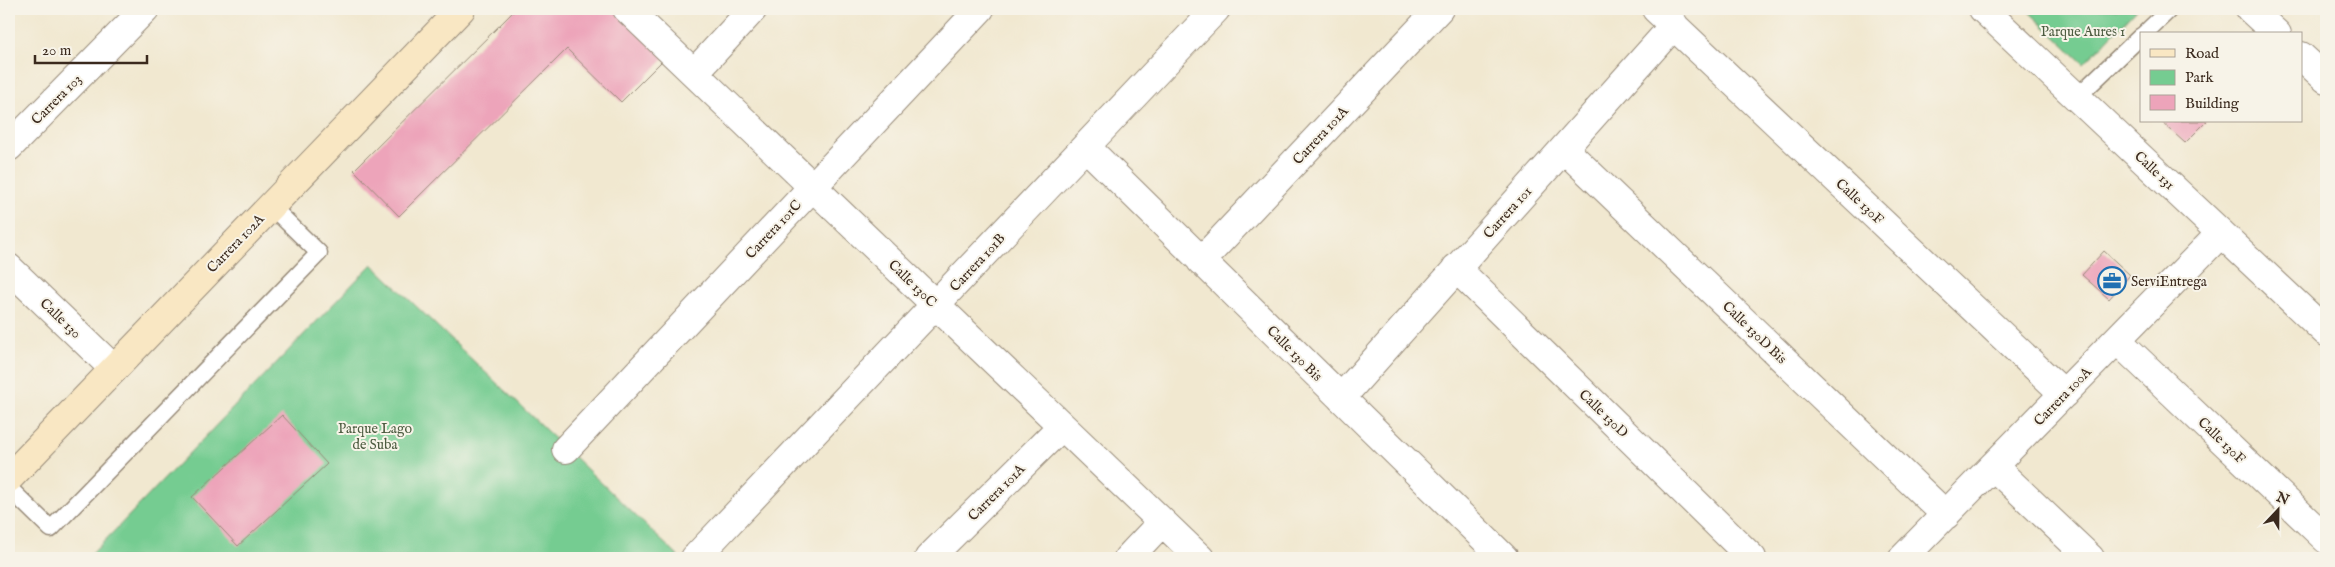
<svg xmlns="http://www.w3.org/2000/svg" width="2335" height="567" font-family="'IM FELL English',serif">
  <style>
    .green { fill: #75cc91; stroke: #587b58 }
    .building { fill: #eda4ba }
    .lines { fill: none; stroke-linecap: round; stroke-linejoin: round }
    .lane-casing { stroke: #968977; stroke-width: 19 }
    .street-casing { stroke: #968977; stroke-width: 30 }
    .secondary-casing { stroke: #968977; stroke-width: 30 }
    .lane { stroke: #fff; stroke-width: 16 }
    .street { stroke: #fff; stroke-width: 28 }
    .secondary { stroke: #f9e7c3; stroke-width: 28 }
    .labels { text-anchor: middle; stroke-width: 4; stroke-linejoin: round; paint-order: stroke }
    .park-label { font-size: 14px; fill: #4c5b40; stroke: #f7f3e8 }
    .street-label { font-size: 14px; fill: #3b2a1e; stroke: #f7f3e8 }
    .poi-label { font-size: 14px; fill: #3b2a1e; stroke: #f7f3e8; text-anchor: start }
  </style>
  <rect width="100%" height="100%" fill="#f7f3e8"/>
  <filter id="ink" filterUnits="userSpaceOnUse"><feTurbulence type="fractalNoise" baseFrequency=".02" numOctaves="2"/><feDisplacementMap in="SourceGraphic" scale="10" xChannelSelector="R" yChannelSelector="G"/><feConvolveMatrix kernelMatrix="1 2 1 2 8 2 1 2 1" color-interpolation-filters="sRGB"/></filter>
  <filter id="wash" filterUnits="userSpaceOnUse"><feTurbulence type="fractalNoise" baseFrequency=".0096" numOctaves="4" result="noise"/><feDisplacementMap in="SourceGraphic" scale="20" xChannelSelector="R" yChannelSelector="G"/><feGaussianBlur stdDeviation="1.12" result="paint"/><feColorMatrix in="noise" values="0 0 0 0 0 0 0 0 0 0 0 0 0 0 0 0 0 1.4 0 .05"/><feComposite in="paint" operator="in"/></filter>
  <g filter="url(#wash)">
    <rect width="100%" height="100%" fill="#f1e8d0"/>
    <!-- green -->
    <path class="green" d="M2026 9H2137L2084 64Z
      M372 264 680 558H88Z"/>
    <g id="blocks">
      <!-- building -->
      <path class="building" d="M516 9H614L665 58 621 102 567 49 399 216 354 170Z
        M2161 121H2207L2185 143Z
        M2104 251 2130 275 2109 299 2082 275Z
        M282 415 327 464 238 546 192 497Z"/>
    </g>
  </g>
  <g filter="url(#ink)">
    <use href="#blocks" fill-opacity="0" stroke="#968977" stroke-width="1"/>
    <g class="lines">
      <defs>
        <path id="lane" d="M2144 34 2170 9
          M2077 97 2141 36
          M9 488 51 529 319 253 271 206"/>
        <path id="street" d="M627 9 1200 558
          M1656 9 2064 394
          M1983 9 2326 332
          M2250 9 2277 34
          M2301 56 2326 79
          M694 73 753 9
          M9 147 145 9
          M1086 147 1504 558
          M1564 149 1946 515
          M1201 261 1439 9
          M9 268 114 369
          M1456 268 1752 558
          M2117 340 2326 539
          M1341 398 1674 25
          M566 449 980 9
          M1993 466 2090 558
          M695 558 1216 9
          M929 558 1062 426
          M1128 558 1162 522
          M1903 558 2221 233"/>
        <path id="secondary" d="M9 478 461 9"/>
      </defs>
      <!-- lane casing -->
      <use href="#lane" class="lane-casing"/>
      <!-- street casing -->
      <use href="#street" class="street-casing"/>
      <!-- secondary casing -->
      <use href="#secondary" class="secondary-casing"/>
      <!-- lane -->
      <use href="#lane" class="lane"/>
      <!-- street -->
      <use href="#street" class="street"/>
      <!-- secondary -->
      <use href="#secondary" class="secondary"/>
    </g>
  </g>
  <!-- icons -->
  <defs>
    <symbol id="office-ring" viewBox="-11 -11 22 22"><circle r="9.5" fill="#f7f3e8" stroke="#1f6fb2" stroke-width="1.5"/><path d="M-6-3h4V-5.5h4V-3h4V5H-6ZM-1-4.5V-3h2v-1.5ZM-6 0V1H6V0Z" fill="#1f6fb2"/></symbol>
  </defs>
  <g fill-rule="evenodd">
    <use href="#office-ring" x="2096" y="265" width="32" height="32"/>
  </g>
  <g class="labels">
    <!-- park labels -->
    <g class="park-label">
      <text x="2083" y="36">Parque Aures 1</text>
      <text x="375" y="433">Parque Lago<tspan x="375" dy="16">de Suba</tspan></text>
    </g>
    <!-- street labels -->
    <g class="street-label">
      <text transform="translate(56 99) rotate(-45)" y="5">Carrera 103</text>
      <text transform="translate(1320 135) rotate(-47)" y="5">Carrera 101A</text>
      <text transform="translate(2155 170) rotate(43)" y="5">Calle 131</text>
      <text transform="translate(1860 201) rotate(43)" y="5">Calle 130F</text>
      <text transform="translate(1507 212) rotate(-48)" y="5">Carrera 101</text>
      <text transform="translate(773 229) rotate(-47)" y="5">Carrera 101C</text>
      <text transform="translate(235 243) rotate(-46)" y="5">Carrera 102A</text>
      <text transform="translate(977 262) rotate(-47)" y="5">Carrera 101B</text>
      <text transform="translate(913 283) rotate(44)" y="5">Calle 130C</text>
      <text transform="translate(61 318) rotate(44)" y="5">Calle 130</text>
      <text transform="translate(1755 332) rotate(44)" y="5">Calle 130D Bis</text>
      <text transform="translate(1295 353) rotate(45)" y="5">Calle 130 Bis</text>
      <text transform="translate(2062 396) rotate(-46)" y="5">Carrera 100A</text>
      <text transform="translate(1604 413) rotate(44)" y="5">Calle 130D</text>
      <text transform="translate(2222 440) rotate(44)" y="5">Calle 130F</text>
      <text transform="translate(996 492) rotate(-45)" y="5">Carrera 101A</text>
    </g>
    <!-- poi labels -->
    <g class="poi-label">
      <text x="2131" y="286">ServiEntrega</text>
    </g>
  </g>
  <!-- margin -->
  <rect width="2335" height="567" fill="none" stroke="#f7f3e8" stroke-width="30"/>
  <!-- legend -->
  <rect x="2140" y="32" width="162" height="90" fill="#f7f3e8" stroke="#aca397"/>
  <rect x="2150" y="49" width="25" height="8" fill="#f9e7c3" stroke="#aca397"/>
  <text x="2185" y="58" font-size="15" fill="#3b2a1e">Road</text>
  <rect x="2150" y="70" width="25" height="15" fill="#75cc91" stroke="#aca397"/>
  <text x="2185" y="82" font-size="15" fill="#3b2a1e">Park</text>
  <rect x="2150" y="95" width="25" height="15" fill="#eda4ba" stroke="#aca397"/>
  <text x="2185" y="108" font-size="15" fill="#3b2a1e">Building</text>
  <!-- north arrow -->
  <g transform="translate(2278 510) rotate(22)" stroke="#f7f3e8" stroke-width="4" paint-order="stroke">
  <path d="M0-4L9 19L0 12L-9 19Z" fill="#3b2a1e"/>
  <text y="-8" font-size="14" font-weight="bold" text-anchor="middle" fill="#3b2a1e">N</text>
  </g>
  <!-- scale -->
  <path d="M35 55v8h112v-8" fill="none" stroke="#3b2a1e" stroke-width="2.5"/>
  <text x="42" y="55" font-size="15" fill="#3b2a1e" stroke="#f7f3e8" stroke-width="4" paint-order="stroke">20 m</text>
</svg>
